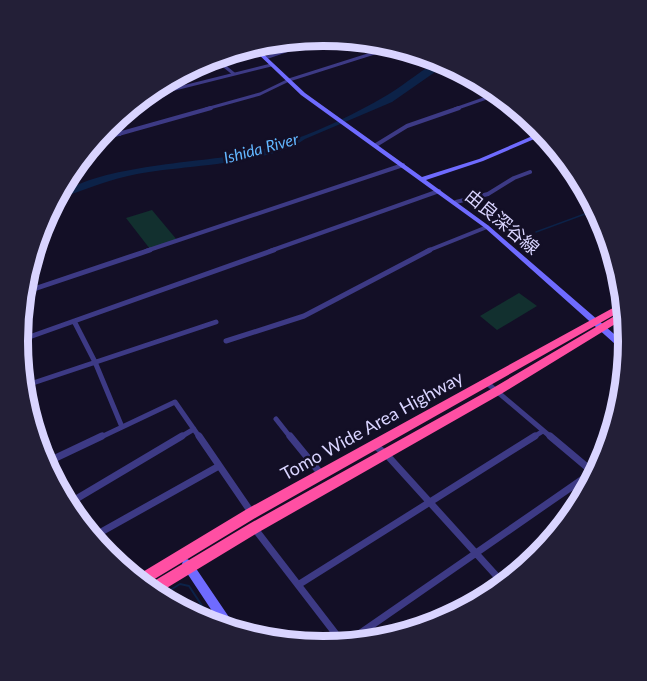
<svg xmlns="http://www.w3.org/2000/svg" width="647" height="681" font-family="Lato,'Noto Sans JP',sans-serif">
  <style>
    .green { fill: #12302f }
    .water { fill: #0c2248 }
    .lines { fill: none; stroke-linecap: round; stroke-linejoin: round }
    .stream-far1 { stroke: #0c2248; stroke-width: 1.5 }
    .stream { stroke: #0c2248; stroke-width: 2 }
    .street-far3 { stroke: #3d3a85; stroke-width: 3 }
    .street-far2 { stroke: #3d3a85; stroke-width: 4 }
    .street-far1 { stroke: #3d3a85; stroke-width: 5 }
    .street { stroke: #3d3a85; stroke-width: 7 }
    .secondary { fill: #6f6bff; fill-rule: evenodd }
    .highway { fill: #ff4fa3; fill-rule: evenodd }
    .labels { text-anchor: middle; stroke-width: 5; stroke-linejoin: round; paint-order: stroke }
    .far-water-label { font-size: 16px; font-style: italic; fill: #62b6ff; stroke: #130f26 }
    .street-label { font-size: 18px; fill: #d9d4ff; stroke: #130f26 }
    .rim { fill: none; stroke: #d9d4ff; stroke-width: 8 }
  </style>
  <rect width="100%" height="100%" fill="#130f26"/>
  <!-- green -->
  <path class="green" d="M152 210 177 240 150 249 126 218Z
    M519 293 537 306 497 330 480 316Z"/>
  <!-- water -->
  <path class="water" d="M442 60 448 63 392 102 305 139C268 165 183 165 137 174 110 179 84 190 58 199 78 169 195 162 232 156 286 147 342 122 389 94 407 83 423 68 442 60Z"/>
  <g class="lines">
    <!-- stream-far1 -->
    <path class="stream-far1" d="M536 232 593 211"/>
    <!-- stream -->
    <path class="stream" d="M164 594 180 584 189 586 214 624"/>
    <!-- street-far3 -->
    <path class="street-far3" d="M213 57 234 74
      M265 58 330 36
      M151 95 271 65
      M206 109 260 94 289 80 390 48
      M455 109 495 95"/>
    <!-- street-far2 -->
    <path class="street-far2" d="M110 123 120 134
      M97 140 211 108
      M376 145 407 126 459 108
      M456 202 488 194 514 178 530 172
      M146 251 403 165
      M270 251 439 191
      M427 251 487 227"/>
    <!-- street-far1 -->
    <path class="street-far1" d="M28 291 150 250
      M74 321 95 362 122 427
      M18 341 274 250
      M226 341 304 316 430 250
      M487 383 552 438
      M27 385 216 322
      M276 419 291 438
      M99 438 175 402 200 438
      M179 438 194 429
      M532 438 543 431"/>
    <!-- street -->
    <path class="street" d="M199 436 251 512
      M290 436 321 474
      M550 436 594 473
      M374 445 386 454 502 582
      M45 463 102 436
      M71 502 182 436
      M255 529 342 642
      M94 536 219 466
      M298 585 535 436
      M349 641 593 472"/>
    <!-- secondary -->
    <path class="secondary" d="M257 48 305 93 422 177 479 159 544 131 546 134 483 161 426 180 489 226 628 346 627 353 624 352 485 228 301 95 253 49Z
      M187 559 191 561 233 623 234 628 222 626 183 567 182 564 183 561Z"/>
    <!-- highway -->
    <path class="highway" d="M622 303 623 310 257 517 148 583 136 576 247 509Z
      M623 311 625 318 501 394 259 532 160 592 149 584 249 524 493 388Z"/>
  </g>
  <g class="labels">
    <!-- far-water labels -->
    <g class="far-water-label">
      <text transform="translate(261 148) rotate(-15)" y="6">Ishida River</text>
    </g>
    <!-- street labels -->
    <g class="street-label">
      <text transform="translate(502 222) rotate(40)" y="6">由良深谷線</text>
      <text transform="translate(372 426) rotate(-29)" y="6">Tomo Wide Area Highway</text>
    </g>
  </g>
  <!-- crop -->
  <path d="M0 0H647V681H0ZM28 341a295 295 0 1 1 590 0a295 295 0 1 1-590 0Z" fill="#231f37" fill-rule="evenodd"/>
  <path class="rim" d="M28 341a295 295 0 1 1 590 0a295 295 0 1 1-590 0Z"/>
</svg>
